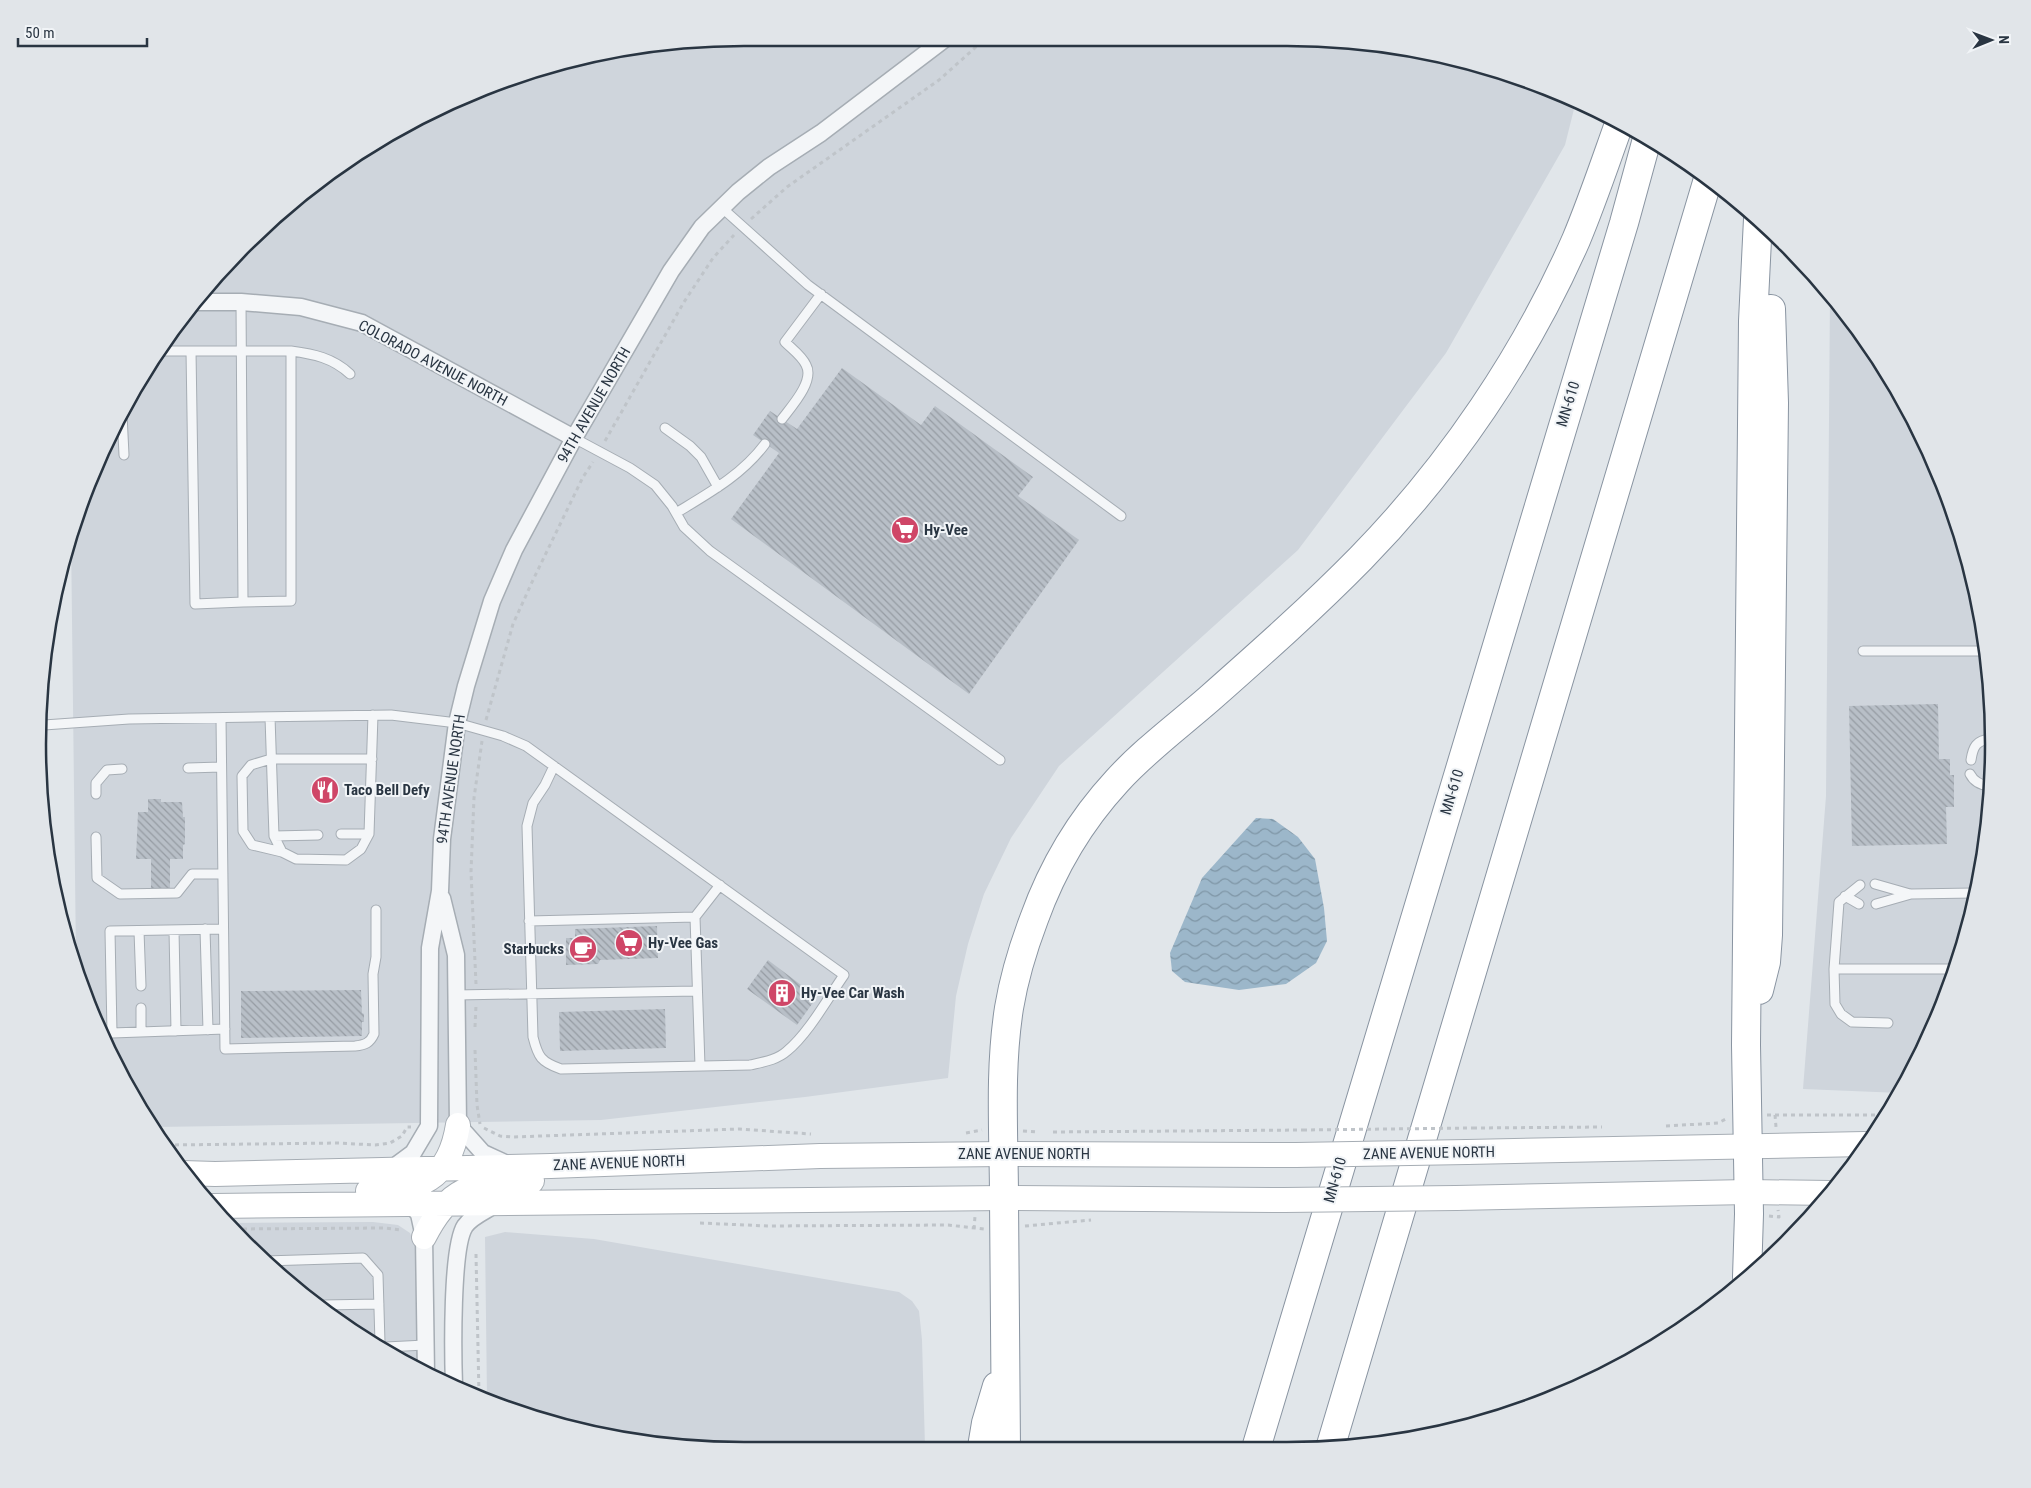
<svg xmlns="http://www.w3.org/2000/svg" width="2031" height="1488" font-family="'Roboto Condensed',sans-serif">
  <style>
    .built { fill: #cfd5dc }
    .water { fill: url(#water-waves) }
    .building { fill: url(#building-back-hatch) }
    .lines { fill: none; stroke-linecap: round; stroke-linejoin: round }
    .service-casing { stroke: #a6adb4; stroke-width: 11 }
    .minor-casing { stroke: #a6adb4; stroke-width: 19 }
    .secondary-casing { stroke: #a6adb4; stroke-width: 26 }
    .motorway-casing { stroke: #8994a1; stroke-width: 30 }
    .path { stroke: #bfc4c9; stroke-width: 3; stroke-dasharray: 4 4; stroke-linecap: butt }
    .service { stroke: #f4f6f8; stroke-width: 9 }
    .minor { stroke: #f4f6f8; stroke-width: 16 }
    .secondary { stroke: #fff; stroke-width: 24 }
    .motorway { stroke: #fff; stroke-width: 28 }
    .secondary-bridge-casing { stroke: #a6adb4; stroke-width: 26; stroke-linecap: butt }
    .path-bridge { stroke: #bfc4c9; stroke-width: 3; stroke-dasharray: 4 4; stroke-linecap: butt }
    .secondary-bridge { stroke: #fff; stroke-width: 24 }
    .labels { text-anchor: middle; stroke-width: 4; stroke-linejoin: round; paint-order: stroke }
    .street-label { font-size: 15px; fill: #293542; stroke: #f1f4f7 }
    .poi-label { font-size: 15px; font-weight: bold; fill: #293542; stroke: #f1f4f7; text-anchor: start }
    .rim { fill: none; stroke: #293542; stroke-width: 2.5 }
  </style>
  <defs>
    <pattern id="water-waves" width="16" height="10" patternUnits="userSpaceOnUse" patternTransform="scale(1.25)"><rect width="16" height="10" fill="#9cb7ca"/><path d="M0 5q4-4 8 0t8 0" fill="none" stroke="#7f96a6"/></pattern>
    <pattern id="building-back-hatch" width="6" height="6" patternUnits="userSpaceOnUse" patternTransform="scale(1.25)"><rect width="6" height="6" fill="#b8bfc7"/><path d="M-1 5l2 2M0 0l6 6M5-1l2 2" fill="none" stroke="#969ca3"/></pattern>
  </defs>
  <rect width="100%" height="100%" fill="#e1e6ea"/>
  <!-- built -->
  <path class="built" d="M744 38 1333 39 1470 62 1558 91 1576 101 1565 145 1446 353 1298 550 1059 766 1011 838 984 894 968 944 956 996 948 1078 805 1097 601 1120 156 1127 91 1014 76 958 71 535 110 432 213 278 352 156 473 91 561 62Z
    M1830 295 1847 314 1921 431 1969 561 1992 698 1987 836 1956 971 1901 1093 1803 1089 1826 796Z
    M373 1222 398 1225 410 1233 418 1254 421 1371 278 1275 229 1223Z
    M505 1232 594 1239 899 1292 912 1301 919 1311 922 1340 925 1447 698 1449 561 1426 487 1398 485 1237Z"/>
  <!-- water -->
  <path class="water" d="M1256 818 1273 819 1298 837 1315 859 1324 908 1327 941 1316 963 1286 984 1239 990 1185 982 1172 971 1170 953 1202 878Z"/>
  <!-- building -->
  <path class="building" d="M842 368 921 425 935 406 1033 477 1018 496 1079 540 969 694 731 519 779 453 753 435 770 411 797 429Z
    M1938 704 1939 759H1950V775H1954V807H1946L1947 844 1852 846 1849 706Z
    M148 799H161V802H182L183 817H185V844L183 845V859H170V888H151V859H136L138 812H148Z
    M657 926 658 958 600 960 598 964 566 965V938H575V929Z
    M768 960 817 997 797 1025 747 989Z
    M361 990 362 1013 364 1014V1022H362V1036L241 1038V991Z
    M665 1009 666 1048 560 1051 559 1012Z"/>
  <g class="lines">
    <defs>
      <path id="service" d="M721 207 808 285 1121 516
        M164 351H291V601L243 602 241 302
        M191 351 195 604 243 602
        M291 351C314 354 333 358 350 374
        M122 414 124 455
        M782 419C791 407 815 381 806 365 802 356 792 349 785 342L821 294
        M665 428 690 446 701 457 718 487
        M574 438 630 468 655 485 672 506 684 527 710 551 1000 760
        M676 513C709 493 742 475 765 444
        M1863 651H1984
        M270 717 274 836 282 852 296 859 346 860 361 849 369 834 373 715
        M221 718 225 1049 355 1046C365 1045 370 1043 374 1034L373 974 376 957V910
        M44 725 129 719 391 715 457 723 503 736 526 746 844 975C828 998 808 1034 787 1051 777 1060 763 1062 750 1065L561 1069C541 1062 538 1057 533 1037L527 826 533 803 545 785 554 766
        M1971 760C1973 747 1976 740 1991 739
        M188 768 221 767
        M1970 774C1974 782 1981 785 1989 786
        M96 794V783L107 770 122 769
        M341 834H369
        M274 836 318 835
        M96 837 97 878 120 894 177 893 192 874H223
        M282 852 252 845 243 831 242 776 251 765 271 759H372
        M1875 884 1910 894
        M1860 885 1839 902 1834 969 1835 1004 1841 1014 1852 1022 1888 1023
        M1845 896 1859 904
        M1876 904 1911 894 1974 893
        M529 921 695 917
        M205 929 208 1030
        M223 929 110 931 112 1033 225 1029
        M174 930 176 1031
        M139 931 141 986
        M1834 969H1956
        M456 995 697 991
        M141 1008V1032
        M700 1066 695 917 720 885
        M265 1261 363 1258 378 1275 380 1343
        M323 1305 379 1304
        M386 1347 425 1345"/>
      <path id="minor" d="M197 302H241L301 307 362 323 574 438
        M442 898 456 955 458 1125 483 1153 507 1164
        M390 1170 413 1153 429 1126 430 948 440 891 442 839 457 723 466 686 492 601 514 550 574 438 671 271 702 227 738 192 769 167 821 133 946 38
        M410 1204 419 1214 424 1237 426 1374
        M454 1386C453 1357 451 1247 465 1226 472 1216 486 1211 496 1204"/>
      <path id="secondary" d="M1467 1152 1865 1144
        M183 1173 215 1174 551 1166 820 1156 1003 1154 1296 1155
        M368 1191C421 1190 449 1181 458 1125
        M1456 1198 1748 1192 1830 1193
        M213 1206 1004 1198 1284 1200
        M424 1237C452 1181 476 1185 532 1181"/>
      <path id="motorway" d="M1759 990 1766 962 1768 935 1774 403 1771 309
        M1747 1277 1749 1214 1746 1045 1753 321 1758 219
        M1257 1445 1624 223 1647 139
        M1331 1445 1708 179
        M982 1447 986 1423 997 1386
        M1006 1447C1005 1365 1005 1283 1004 1200 1004 1136 999 1072 1009 1008 1014 978 1023 948 1034 919 1052 869 1081 820 1117 781 1144 751 1178 726 1209 699 1261 653 1313 607 1361 558 1450 467 1525 356 1576 240 1592 202 1605 163 1619 124"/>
    </defs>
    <!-- service casing -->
    <use href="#service" class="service-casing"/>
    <!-- minor casing -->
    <use href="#minor" class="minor-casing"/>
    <!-- secondary casing -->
    <use href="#secondary" class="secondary-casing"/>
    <!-- motorway casing -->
    <use href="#motorway" class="motorway-casing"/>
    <!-- path -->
    <path class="path" d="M751 219 787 187 939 80 986 38
      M605 441 684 302 713 258 734 235
      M486 720 513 624 533 580 583 477 593 462
      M476 984 471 872 474 798 482 741
      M475 1027 476 1005
      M475 1050 477 1105 480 1124
      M1767 1115H1886
      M1775 1115 1776 1127
      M1666 1126 1718 1123 1726 1119
      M484 1128 500 1136 513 1137 739 1129 811 1134
      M1473 1128 1602 1127
      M1023 1131 1037 1132
      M1053 1132 1303 1130
      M966 1133 982 1130
      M167 1145 338 1143 375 1145 390 1143 402 1136 407 1127H411
      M1769 1216 1779 1217 1778 1210
      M700 1223 768 1226 948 1225 984 1229
      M1025 1226 1091 1220
      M235 1229 385 1228 401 1230
      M974 1229 975 1216
      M476 1254 479 1395"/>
    <!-- service -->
    <use href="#service" class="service"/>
    <!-- minor -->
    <use href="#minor" class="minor"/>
    <!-- secondary -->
    <use href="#secondary" class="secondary"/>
    <!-- motorway -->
    <use href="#motorway" class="motorway"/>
    <defs>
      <path id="secondary-bridge" d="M1296 1155 1467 1152
        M1284 1200 1456 1198"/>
    </defs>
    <!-- secondary-bridge casing -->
    <use href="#secondary-bridge" class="secondary-bridge-casing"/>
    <!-- path-bridge -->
    <path class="path-bridge" d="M1303 1130 1473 1128"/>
    <!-- secondary-bridge -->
    <use href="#secondary-bridge" class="secondary-bridge"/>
  </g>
  <!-- icons -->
  <defs>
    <symbol id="supermarket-disc" viewBox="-11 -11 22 22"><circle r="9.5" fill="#cf4667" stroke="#f1f4f7"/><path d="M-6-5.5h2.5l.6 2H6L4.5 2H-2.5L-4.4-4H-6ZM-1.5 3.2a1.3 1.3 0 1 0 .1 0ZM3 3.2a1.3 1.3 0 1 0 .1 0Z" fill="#fff"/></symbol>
    <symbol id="restaurant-disc" viewBox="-11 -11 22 22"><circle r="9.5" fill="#cf4667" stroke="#f1f4f7"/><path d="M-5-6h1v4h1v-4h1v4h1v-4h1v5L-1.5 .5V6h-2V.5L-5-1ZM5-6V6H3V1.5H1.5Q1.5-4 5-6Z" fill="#fff"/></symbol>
    <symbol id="cafe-disc" viewBox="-11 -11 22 22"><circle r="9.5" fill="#cf4667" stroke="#f1f4f7"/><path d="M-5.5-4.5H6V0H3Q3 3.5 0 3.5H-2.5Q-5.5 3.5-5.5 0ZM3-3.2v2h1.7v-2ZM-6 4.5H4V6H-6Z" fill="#fff"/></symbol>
    <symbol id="building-disc" viewBox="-11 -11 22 22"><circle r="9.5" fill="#cf4667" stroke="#f1f4f7"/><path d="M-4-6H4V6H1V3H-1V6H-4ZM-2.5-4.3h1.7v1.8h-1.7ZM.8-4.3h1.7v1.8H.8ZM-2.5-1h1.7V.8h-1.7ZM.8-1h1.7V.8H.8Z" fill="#fff"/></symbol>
  </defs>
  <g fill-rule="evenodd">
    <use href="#supermarket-disc" x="889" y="514" width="32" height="32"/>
    <use href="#restaurant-disc" x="309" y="774" width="32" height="32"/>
    <use href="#supermarket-disc" x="613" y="927" width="32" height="32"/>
    <use href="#cafe-disc" x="567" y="933" width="32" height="32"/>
    <use href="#building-disc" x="766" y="977" width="32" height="32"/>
  </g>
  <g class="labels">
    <!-- street labels -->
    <g class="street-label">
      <text transform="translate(433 363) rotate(28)" y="5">COLORADO AVENUE NORTH</text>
      <text transform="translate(1568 404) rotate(-73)" y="5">MN-610</text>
      <text transform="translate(594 405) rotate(-60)" y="5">94TH AVENUE NORTH</text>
      <text transform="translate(451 779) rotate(-82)" y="5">94TH AVENUE NORTH</text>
      <text transform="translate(1452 792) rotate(-73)" y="5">MN-610</text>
      <text transform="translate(1429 1153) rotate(-1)" y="5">ZANE AVENUE NORTH</text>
      <text x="1024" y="1159">ZANE AVENUE NORTH</text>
      <text transform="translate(619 1163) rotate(-2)" y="5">ZANE AVENUE NORTH</text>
      <text transform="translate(1335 1180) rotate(-74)" y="5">MN-610</text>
    </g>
    <!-- poi labels -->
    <g class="poi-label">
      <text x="924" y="535">Hy-Vee</text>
      <text x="344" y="795">Taco Bell Defy</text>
      <text x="648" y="948">Hy-Vee Gas</text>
      <text x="564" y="954" text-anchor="end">Starbucks</text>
      <text x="801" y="998">Hy-Vee Car Wash</text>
    </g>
  </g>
  <!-- crop -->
  <path d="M0 0H2031V1488H0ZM744 46H1287A698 698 0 0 1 1985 744V744A698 698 0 0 1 1287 1442H744A698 698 0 0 1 46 744V744A698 698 0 0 1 744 46Z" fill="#e1e5e9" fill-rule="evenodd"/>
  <path class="rim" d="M744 46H1287A698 698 0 0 1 1985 744V744A698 698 0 0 1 1287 1442H744A698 698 0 0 1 46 744V744A698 698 0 0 1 744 46Z"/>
  <!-- north arrow -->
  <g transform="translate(1991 40) rotate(89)" stroke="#f1f4f7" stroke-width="4" paint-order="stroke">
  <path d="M0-4L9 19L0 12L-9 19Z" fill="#293542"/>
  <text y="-8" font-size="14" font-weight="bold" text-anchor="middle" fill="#293542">N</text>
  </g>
  <!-- scale -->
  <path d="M18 38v8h129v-8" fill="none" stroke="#293542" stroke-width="2.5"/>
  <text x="25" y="38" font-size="15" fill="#293542" stroke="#f1f4f7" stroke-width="4" paint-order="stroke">50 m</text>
</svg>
